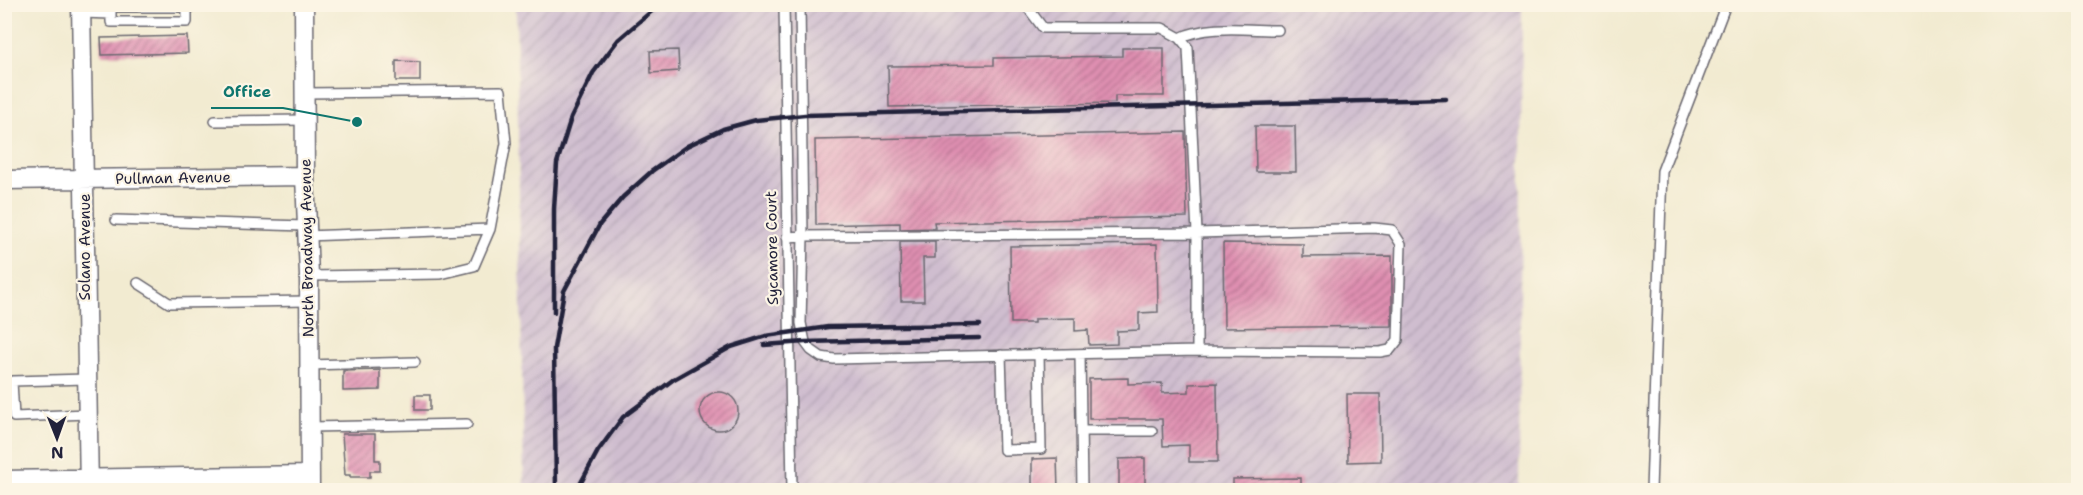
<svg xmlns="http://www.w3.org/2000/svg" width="2083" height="495" font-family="'Shantell Sans',sans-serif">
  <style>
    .industrial { fill: url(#industrial-furrows) }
    .building { fill: url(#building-hatch) }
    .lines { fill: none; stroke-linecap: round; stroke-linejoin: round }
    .service-casing { stroke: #6b6870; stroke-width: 12 }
    .minor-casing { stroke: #6b6870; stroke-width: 21 }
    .service { stroke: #fff; stroke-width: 9 }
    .minor { stroke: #fff; stroke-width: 18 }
    .rail { stroke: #22223b; stroke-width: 4.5 }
    .labels { text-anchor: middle; stroke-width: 4.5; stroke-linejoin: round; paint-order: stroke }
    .street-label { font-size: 15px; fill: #22223b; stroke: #fcf5e5 }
    .leader { fill: none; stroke: #0f766e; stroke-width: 2 }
    .callout-dot { fill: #0f766e; stroke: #fcf5e5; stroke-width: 2 }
    .callout-label { font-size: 16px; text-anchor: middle; font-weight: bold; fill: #0f766e; stroke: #fcf5e5; stroke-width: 4.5; stroke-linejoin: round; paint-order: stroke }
  </style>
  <defs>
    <pattern id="industrial-furrows" width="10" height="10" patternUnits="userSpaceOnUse" patternTransform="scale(1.5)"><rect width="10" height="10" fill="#cfbdcf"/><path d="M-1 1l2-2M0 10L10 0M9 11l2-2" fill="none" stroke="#b1a2b3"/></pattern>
    <pattern id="building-hatch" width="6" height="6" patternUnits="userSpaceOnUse" patternTransform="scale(1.5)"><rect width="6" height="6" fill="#df8fb1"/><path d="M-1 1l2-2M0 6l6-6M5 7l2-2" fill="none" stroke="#b47491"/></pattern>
  </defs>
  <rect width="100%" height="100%" fill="#fcf5e5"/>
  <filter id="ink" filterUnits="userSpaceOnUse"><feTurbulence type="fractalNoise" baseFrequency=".0167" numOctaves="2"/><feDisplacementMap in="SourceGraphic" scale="12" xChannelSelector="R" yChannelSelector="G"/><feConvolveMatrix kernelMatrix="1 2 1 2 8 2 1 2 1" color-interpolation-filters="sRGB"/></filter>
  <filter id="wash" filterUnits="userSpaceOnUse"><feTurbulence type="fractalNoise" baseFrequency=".008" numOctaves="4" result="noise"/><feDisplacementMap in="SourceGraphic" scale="24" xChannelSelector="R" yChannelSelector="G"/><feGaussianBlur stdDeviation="1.35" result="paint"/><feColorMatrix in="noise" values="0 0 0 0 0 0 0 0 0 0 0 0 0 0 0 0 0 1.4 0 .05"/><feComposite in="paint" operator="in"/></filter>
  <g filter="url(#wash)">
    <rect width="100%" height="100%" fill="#f2ebd1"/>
    <!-- industrial -->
    <path class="industrial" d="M516 5H1522L1519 490H524Z"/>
    <g id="blocks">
      <!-- building -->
      <path class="building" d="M187 36 188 53 102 55 101 38Z
        M1122 48H1164V96H1115V103L889 107 888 66 994 65V58L1122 56Z
        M678 50 679 71 651 73 650 51Z
        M396 61 420 62V81H396Z
        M1255 126H1295L1296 172H1256Z
        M1185 132 1187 217 934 222 935 228 900 229V223L816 225 815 140Z
        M900 242H935V258H923L924 301H901Z
        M1223 243 1303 244V257L1392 256V326L1224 328Z
        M1157 244 1158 312 1139 313V330L1117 331V344L1089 345 1088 330 1075 331V318L1034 319V323H1011L1010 246Z
        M380 370V390L343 391V371Z
        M1128 378V384L1162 383V393L1189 392V384L1217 383 1218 462H1189V445L1163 446 1162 419H1089V379Z
        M700 411a19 19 0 1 1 38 0a19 19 0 1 1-38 0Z
        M1347 394H1380L1381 461 1348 462Z
        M415 395H430V410H415Z
        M342 434H375V460H380V471H370V477H350V475H345Z
        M1057 458 1058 490H1032V459Z
        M1145 458V490H1119V459Z
        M1301 478V490H1233V479Z"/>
    </g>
  </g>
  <g filter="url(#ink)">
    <use href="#blocks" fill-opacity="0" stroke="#6b6870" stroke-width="1.5"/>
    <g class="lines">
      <defs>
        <path id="service" d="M784 4 792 490
          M1028 4V8L1043 28H1162L1180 38 1188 48 1197 233V351
          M81 13 111 14V22H187V7H111V14
          M1180 38C1207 24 1248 30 1278 30
          M305 93 501 91 506 143 490 229 474 266 441 274 309 276
          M215 121 305 120
          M116 220 305 226
          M306 236 490 229
          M787 237 803 236 1197 233 1374 228 1392 230 1401 244 1398 340 1390 350 1380 352 1197 351 834 359 821 357 811 350 805 342 801 323 803 236 800 4
          M138 283 169 303 308 301
          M1080 354 1082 490
          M1001 355 1004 450 1041 449 1039 354
          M309 365 415 362
          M87 379 12 381 14 417 87 414
          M310 427 467 424
          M1081 431H1152
          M1651 490 1662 171 1726 4"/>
        <path id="minor" d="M81 4 89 490
          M304 4 305 176 309 276 310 490
          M4 180 305 176
          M4 480 310 475"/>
      </defs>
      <!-- service casing -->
      <use href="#service" class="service-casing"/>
      <!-- minor casing -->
      <use href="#minor" class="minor-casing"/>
      <!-- service -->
      <use href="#service" class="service"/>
      <!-- minor -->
      <use href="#minor" class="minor"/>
      <!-- rail -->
      <path class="rail" d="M554 312V209L557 163 571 118 593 73 618 40 660 4
        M764 345 805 342 979 338
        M556 490 554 348 564 291 600 224 623 197 652 171 687 146 723 129 756 120 805 115 1446 99
        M577 490 598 451 623 417 674 379 731 347 766 336 828 327 980 325"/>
    </g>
  </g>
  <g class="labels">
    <!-- street labels -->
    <g class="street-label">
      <text transform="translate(173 178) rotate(-1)" y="5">Pullman Avenue</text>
      <text transform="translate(85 247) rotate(-90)" y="5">Solano Avenue</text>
      <text transform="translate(307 248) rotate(-91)" y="5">North Broadway Avenue</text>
      <text transform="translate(772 248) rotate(-91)" y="5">Sycamore Court</text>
    </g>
  </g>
  <!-- callouts -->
  <path class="leader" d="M357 122L283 108H211"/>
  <circle class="callout-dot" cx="357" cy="122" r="6"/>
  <g class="callout-label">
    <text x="247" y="97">Office</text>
  </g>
  <!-- margin -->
  <rect width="2083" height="495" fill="none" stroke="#fcf5e5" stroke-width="24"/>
  <!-- north arrow -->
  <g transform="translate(57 438) rotate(179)" stroke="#fcf5e5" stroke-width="4.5" paint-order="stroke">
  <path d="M0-4.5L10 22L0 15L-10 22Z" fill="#22223b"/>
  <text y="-9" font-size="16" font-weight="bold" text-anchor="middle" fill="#22223b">N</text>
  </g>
</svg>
